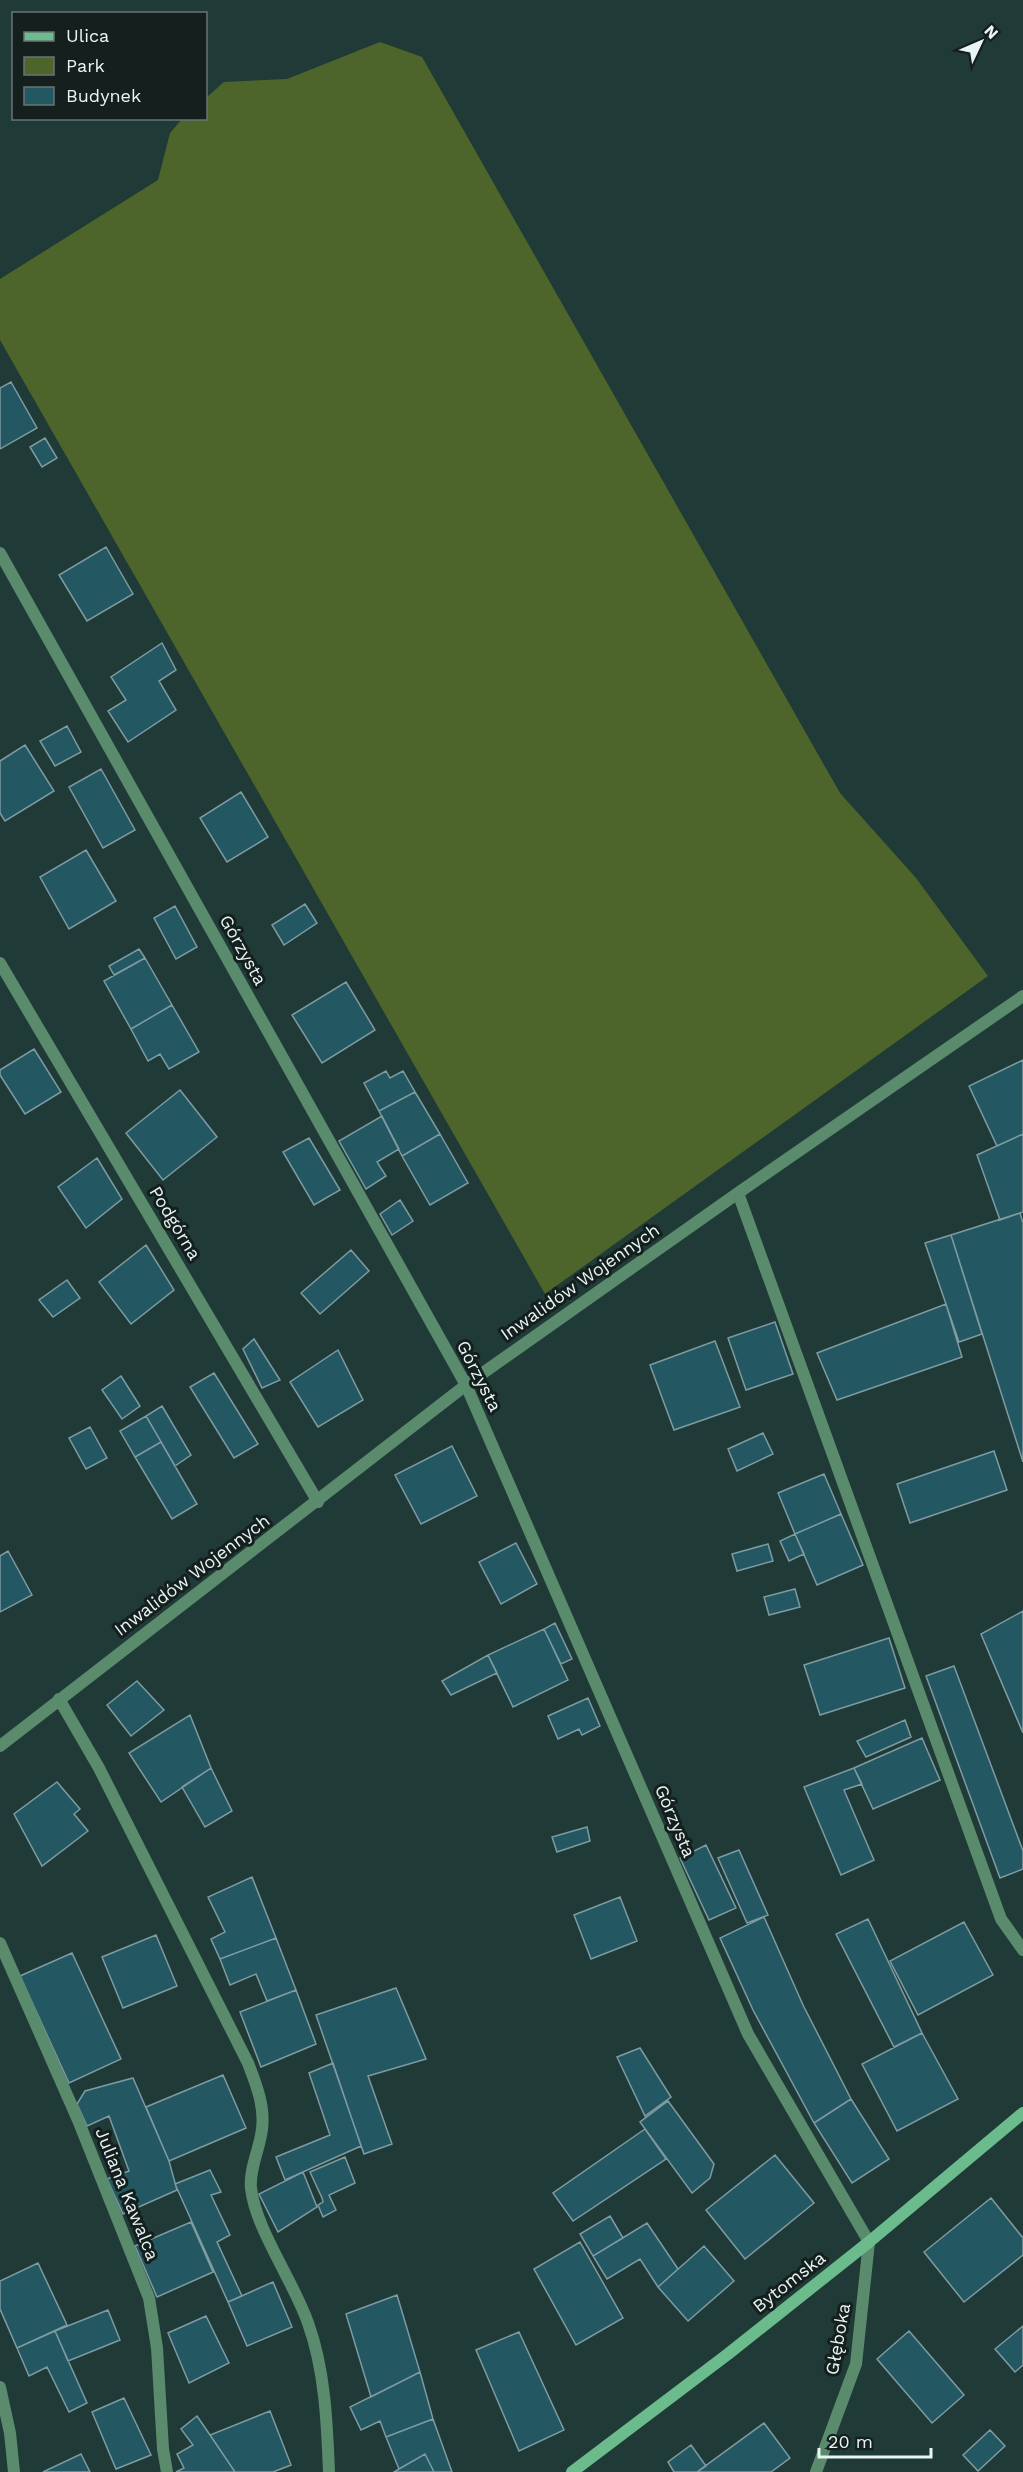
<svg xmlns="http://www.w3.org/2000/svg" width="1023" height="2472" font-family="'Work Sans',sans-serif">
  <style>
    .green { fill: #4d652a }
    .building { fill: #235762; stroke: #7f9ba2; stroke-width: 1.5 }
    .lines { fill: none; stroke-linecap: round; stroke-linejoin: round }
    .street { stroke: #5a8b6d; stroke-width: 12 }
    .secondary { stroke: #6bbb8c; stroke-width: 12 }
    .labels { text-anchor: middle; stroke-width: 6; stroke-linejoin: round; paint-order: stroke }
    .street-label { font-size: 18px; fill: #e7f6f4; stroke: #141f1e }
  </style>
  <rect width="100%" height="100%" fill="#203b37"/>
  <!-- green -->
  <path class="green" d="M380 42 422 57 840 793 916 878 988 976 545 1294 0 340V279L158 180 170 133 182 119 206 118V98L224 82 287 79Z"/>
  <!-- building -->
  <path class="building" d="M11 382 37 428 0 449V388Z
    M45 438 57 458 42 467 30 447Z
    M106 547 133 594 87 621 59 575Z
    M162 643 176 670 159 681 176 710 128 742 108 711 126 700 111 677Z
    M67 726 81 752 55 766 40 741Z
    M25 745 54 791 5 821 0 813V761Z
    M101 769 135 830 103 848 69 787Z
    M241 792 268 837 227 862 200 818Z
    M86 850 116 901 69 929 40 877Z
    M305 904 317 923 284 945 272 925Z
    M175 906 197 947 176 959 154 918Z
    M139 949 145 958 114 975 109 966Z
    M145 958 172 1005 131 1029 104 981Z
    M346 982 375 1030 322 1063 292 1015Z
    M172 1005 199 1052 169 1069 160 1054 148 1061 131 1029Z
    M34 1049 61 1092 25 1114 0 1075V1070Z
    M1023 1060V1134L997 1146 969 1086Z
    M386 1071 390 1078 403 1071 415 1092 379 1111 364 1083Z
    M180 1090 217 1137 163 1180 126 1133Z
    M415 1092 440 1134 402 1156 379 1111Z
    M382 1116 399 1149 377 1162 386 1176 366 1189 339 1141Z
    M440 1134 468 1183 430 1205 402 1156Z
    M1023 1134V1212L1000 1220 977 1155Z
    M309 1138 340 1190 314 1205 283 1152Z
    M97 1158 122 1199 86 1228 58 1187Z
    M400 1200 413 1221 392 1235 380 1214Z
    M1020 1213 1023 1223V1462L951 1235Z
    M951 1235 982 1334 959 1342 925 1243Z
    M146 1245 174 1290 131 1324 99 1282Z
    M351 1250 369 1271 320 1314 301 1293Z
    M67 1280 80 1298 53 1317 39 1300Z
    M946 1304 962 1357 837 1400 817 1353Z
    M775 1322 793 1374 746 1390 728 1338Z
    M254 1339 280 1380 262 1388 243 1349Z
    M715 1341 740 1407 674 1430 650 1365Z
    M338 1350 363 1400 318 1427 290 1382Z
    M214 1373 258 1444 234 1458 190 1387Z
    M121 1376 140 1406 122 1419 102 1390Z
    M162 1406 191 1455 175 1466 146 1416Z
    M146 1416 161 1442 135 1457 120 1431Z
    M90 1427 107 1458 86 1469 69 1438Z
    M763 1433 773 1454 737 1471 728 1449Z
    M161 1442 197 1504 172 1519 135 1457Z
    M452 1446 477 1496 421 1524 395 1475Z
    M994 1451 1007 1490 910 1523 897 1484Z
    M824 1474 841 1514 795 1534 778 1493Z
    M841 1514 863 1565 817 1585 795 1534Z
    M795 1534 804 1554 789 1561 780 1541Z
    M516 1543 537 1584 501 1604 479 1562Z
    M768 1544 773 1561 737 1571 732 1554Z
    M8 1551 32 1595 0 1612V1556Z
    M795 1589 800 1607 769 1615 764 1597Z
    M1023 1611V1733L981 1634Z
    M555 1623 572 1659 561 1664 544 1629Z
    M544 1629 568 1680 513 1707 488 1655Z
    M889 1638 905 1688 820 1715 804 1665Z
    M488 1655 497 1673 451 1695 442 1681Z
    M954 1666 1023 1851V1869L1000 1878 926 1676Z
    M137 1681 164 1710 131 1736 107 1705Z
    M588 1698 600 1726 582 1735 579 1729 558 1739 548 1716Z
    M190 1715 211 1768 161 1802 129 1753Z
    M905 1720 911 1737 866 1757 857 1741Z
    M922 1738 940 1780 873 1809 854 1768Z
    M211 1768 232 1811 205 1827 182 1787Z
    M854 1768 862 1784 844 1790 874 1860 841 1875 804 1787Z
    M57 1782 80 1809 74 1814 88 1831 42 1866 14 1814Z
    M587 1827 590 1841 557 1852 552 1837Z
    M706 1845 736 1908 709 1920 680 1858Z
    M739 1850 768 1915 747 1923 718 1858Z
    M252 1877 276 1938 220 1959 211 1939 225 1932 208 1897Z
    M620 1897 637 1941 591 1959 574 1915Z
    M764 1917 803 2005 851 2099 814 2123 753 2010 720 1938Z
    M868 1919 922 2033 894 2047 836 1934Z
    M964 1922 993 1975 918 2015 890 1961Z
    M156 1935 177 1986 123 2008 102 1957Z
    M276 1938 296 1990 267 2001 256 1974 230 1985 220 1959Z
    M72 1953 121 2059 69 2083 20 1976Z
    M396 1988 426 2059 368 2076 392 2144 364 2154 316 2015Z
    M296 1990 316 2044 261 2067 240 2012Z
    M922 2033 958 2099 897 2131 862 2064Z
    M640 2048 671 2097 645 2116 617 2057Z
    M333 2063 361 2146 285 2180 276 2157 330 2135 309 2073Z
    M223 2075 246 2128 169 2161 146 2107Z
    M133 2078 169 2161 177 2190 123 2214 107 2179 129 2171 109 2116 87 2126 77 2104 85 2091Z
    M851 2099 889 2159 852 2183 814 2123Z
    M668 2101 714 2164 710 2178 692 2193 640 2122Z
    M645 2129 666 2159 573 2221 553 2193Z
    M775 2155 814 2203 745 2259 706 2210Z
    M345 2157 355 2183 329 2195 336 2210 323 2217 318 2205 323 2202 322 2198 310 2172Z
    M210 2170 221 2192 211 2195 230 2235 217 2242 242 2296 228 2302 175 2184Z
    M303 2172 317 2207 278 2232 259 2194Z
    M991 2198 1023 2238V2255L964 2302 924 2252Z
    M610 2216 623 2238 593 2256 580 2234Z
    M191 2222 213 2272 157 2297 135 2246Z
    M647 2223 678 2269 658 2287 640 2259 607 2279 593 2256Z
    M580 2242 623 2318 576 2345 534 2269Z
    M704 2246 734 2281 688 2321 658 2287Z
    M38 2263 67 2325 17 2348 0 2309V2281Z
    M273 2282 292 2327 247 2346 228 2302Z
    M397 2295 420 2372 371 2397 346 2314Z
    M108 2310 120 2340 68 2361 55 2331Z
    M206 2316 229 2363 189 2383 168 2333Z
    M1023 2326V2365L1015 2372 995 2349Z
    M55 2331 87 2403 69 2412 47 2367 29 2376 17 2348Z
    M909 2331 964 2395 932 2423 877 2359Z
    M519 2332 564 2430 519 2451 476 2350Z
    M420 2372 433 2419 386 2437 380 2421 361 2430 350 2407Z
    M124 2398 151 2455 116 2469 92 2412Z
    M270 2411 291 2465 273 2472H235L210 2435Z
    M197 2416 210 2435 235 2472H176L184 2468 177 2454 193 2445 181 2429Z
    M433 2419 452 2472H434L425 2454 399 2469 386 2437Z
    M764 2423 790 2458 771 2472H697Z
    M990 2430 1005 2446 978 2471 963 2455Z
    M691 2445 706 2466 697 2472H674L668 2462Z
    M81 2454 90 2472H43Z
    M425 2454 434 2472H394L399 2469Z"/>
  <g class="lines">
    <!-- street -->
    <path class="street" d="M0 553 466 1385 748 2034 869 2242 856 2364 816 2472
      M0 963 318 1502
      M738 1193 1001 1919 1023 1950
      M59 1699 99 1768 248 2063C256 2084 265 2106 262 2129 260 2148 249 2169 251 2188 255 2228 294 2282 308 2323 325 2370 327 2422 329 2472
      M0 1746 466 1385 738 1193 1023 996
      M0 1943 78 2120 149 2298 157 2348 163 2449 167 2472
      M0 2387 10 2433 14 2472"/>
    <!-- secondary -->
    <path class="secondary" d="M572 2472 728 2354 869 2242 1023 2113"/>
  </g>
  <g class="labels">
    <!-- street labels -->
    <g class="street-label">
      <text transform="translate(243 950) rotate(61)" y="6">Górzysta</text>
      <text transform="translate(175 1223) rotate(59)" y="6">Podgórna</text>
      <text transform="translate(580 1282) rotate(-35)" y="6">Inwalidów Wojennych</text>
      <text transform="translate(479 1376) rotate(63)" y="6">Górzysta</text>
      <text transform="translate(192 1575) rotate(-37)" y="6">Inwalidów Wojennych</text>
      <text transform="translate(675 1821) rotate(67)" y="6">Górzysta</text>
      <text transform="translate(127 2194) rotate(68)" y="6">Juliana Kawalca</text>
      <text transform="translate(789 2282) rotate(-38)" y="6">Bytomska</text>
      <text transform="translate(838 2339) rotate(-80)" y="6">Głęboka</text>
    </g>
  </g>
  <!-- legend -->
  <rect x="12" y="12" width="195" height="108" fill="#141f1e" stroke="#687574" stroke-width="1.5"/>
  <rect x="24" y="32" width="30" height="9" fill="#6bbb8c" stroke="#687574" stroke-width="1.5"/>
  <text x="66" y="42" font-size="18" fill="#e7f6f4">Ulica</text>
  <rect x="24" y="57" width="30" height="18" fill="#4d652a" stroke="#687574" stroke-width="1.5"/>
  <text x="66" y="72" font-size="18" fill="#e7f6f4">Park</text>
  <rect x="24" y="87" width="30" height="18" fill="#235762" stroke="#687574" stroke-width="1.5"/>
  <text x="66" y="102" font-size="18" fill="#e7f6f4">Budynek</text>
  <!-- north arrow -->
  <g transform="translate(981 42) rotate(46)" stroke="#141f1e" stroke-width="4.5" paint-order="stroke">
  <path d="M0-4.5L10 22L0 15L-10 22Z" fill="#e7f6f4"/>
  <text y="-9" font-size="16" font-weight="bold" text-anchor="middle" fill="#e7f6f4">N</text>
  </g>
  <!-- scale -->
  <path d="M819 2448v9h112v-9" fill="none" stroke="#e7f6f4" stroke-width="3"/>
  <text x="828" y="2448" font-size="18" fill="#e7f6f4" stroke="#141f1e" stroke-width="4.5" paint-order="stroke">20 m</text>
</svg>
